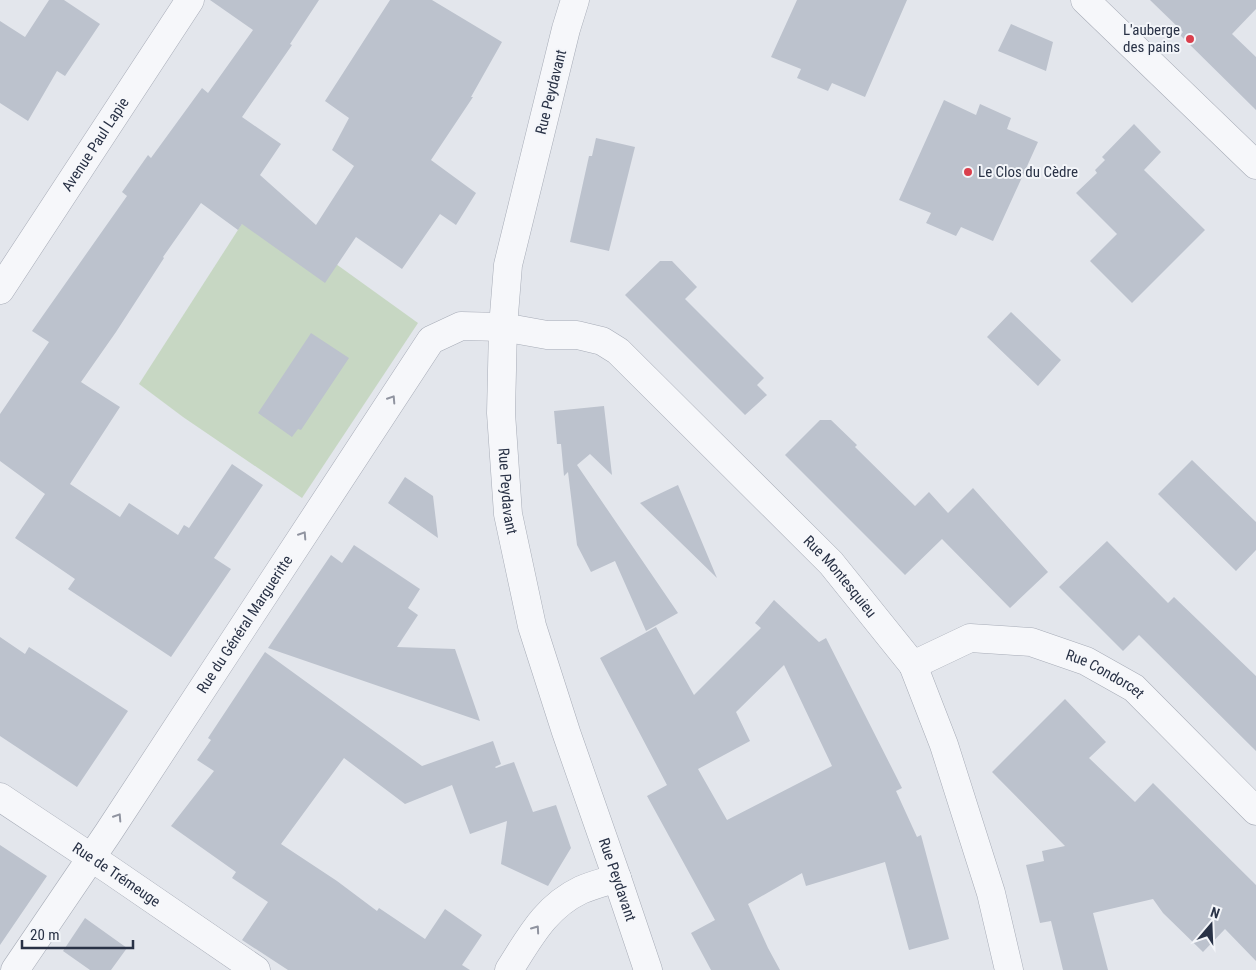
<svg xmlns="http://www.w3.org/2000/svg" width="1256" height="970" font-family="'Roboto Condensed',sans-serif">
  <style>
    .green { fill: #c7d7c3 }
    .building { fill: #bcc2cd; fill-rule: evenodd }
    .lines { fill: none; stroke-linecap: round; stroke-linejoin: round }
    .minor-casing { stroke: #a7acb7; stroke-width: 29 }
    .minor { stroke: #f6f7fa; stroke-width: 28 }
    .oneway { stroke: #9094a0 }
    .poi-dot { fill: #da3f4d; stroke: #f3f5f9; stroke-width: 2 }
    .labels { text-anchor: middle; stroke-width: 4; stroke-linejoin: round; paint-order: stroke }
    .poi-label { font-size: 15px; fill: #293246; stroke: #f3f5f9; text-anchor: end }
    .street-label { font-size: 15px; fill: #293246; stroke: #f3f5f9 }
  </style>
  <rect width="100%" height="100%" fill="#e3e6ec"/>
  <!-- green -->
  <path class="green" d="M254 205 418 323 302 498 183 417 139 384Z"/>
  <!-- building -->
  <path class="building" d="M49 0H64L100 24 65 76 57 71 28 121 0 103V21L25 37Z
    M210 0H319L290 44 292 45 242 117 281 144 260 175 316 225 354 166 332 150 349 118 325 101 390 0H432L502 42 471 97H473L431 160 476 193 456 225 440 214 402 269 356 237 325 283 242 224 238 230 201 203 163 257 164 258 116 332 81 382 120 407 70 484 120 517 129 503 178 535 184 525 189 528 232 464 263 485 214 558 231 569 171 657 68 589 75 579 15 538 45 494 0 461V414L49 342 32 331 127 196 122 192 148 155 151 158 202 88 208 93 253 30Z
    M797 0H907L865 97 832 83 828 91 797 78 801 69 771 57Z
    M1150 0H1256V9L1232 34 1256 57V110L1180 35 1183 32Z
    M1011 24 1053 42 1046 71 998 51Z
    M944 100 976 115 980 104 1011 118 1007 129 1038 142 993 241 961 227 956 236 926 223 931 213 899 200Z
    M1134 124 1161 152 1144 170 1205 230 1132 303 1090 261 1117 234 1076 193 1097 173 1095 170 1105 160 1102 157Z
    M596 138 635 147 609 251 570 242 589 156H592Z
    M660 261H672L697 287 685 299 764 378 757 385 767 395 745 415 625 295Z
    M1011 312 1061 360 1038 386 987 337Z
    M311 333 349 358 301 430 298 429 292 437 258 413Z
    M604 406 612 475 590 454 577 465 678 613 646 631 615 561 591 572 577 545 568 472 564 476 561 444H557L554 411Z
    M820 420H831L857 445 855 447 915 506 929 492 948 513 973 488 1048 572 1010 608 942 539 905 575 785 455Z
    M1192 460 1256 522V550L1236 571 1158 494Z
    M405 477 433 496 438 538 388 503Z
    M678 485 717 578 640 503Z
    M1107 541 1168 603 1174 597 1256 676V751L1139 635 1123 651 1059 587Z
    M354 545 420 589 408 608 418 615 397 647 455 649 480 721 268 648 331 555 342 563Z
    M774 600 819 642 826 638 902 788 896 791 917 837 921 835 949 939 909 950 885 862 806 886 802 873 748 904 768 948 780 970H711L691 933 715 920 647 796 667 785 600 658 656 627 694 695 761 628 755 623ZM784 665 832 766 727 820 698 769 750 741 736 712Z
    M0 637 25 654 29 647 128 711 77 787 0 736Z
    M265 652 422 766 493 741 501 764 495 767 496 768 514 762 533 812 556 805 571 848 548 886 501 864 507 821 470 834 452 785 405 804 344 758 281 844 337 881 377 911 379 908 425 939 445 909 482 935 462 965 470 970H288L242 940 268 902 232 878 236 872 171 826 214 771 197 760 211 740 208 738Z
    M1065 699 1106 742 1089 758 1135 802 1153 783 1256 885V961L1225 929 1203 952 1163 913 1153 899 1093 913 1108 970H1063L1051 921 1040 923 1026 865 1044 861 1042 851 1065 846 992 772Z
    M0 845 47 876 0 945Z
    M85 918 127 948 111 970H90L63 951Z"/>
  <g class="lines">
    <defs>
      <g id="minor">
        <path id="s1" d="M575 0 566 29 508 265 503 327 501 413 508 514 532 626 566 732 617 878 648 970"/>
        <path d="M1085 0 1256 165"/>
        <path id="s2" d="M0 290 190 0"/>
        <path id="s3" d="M913 665 970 638 1031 642 1086 661 1134 688 1256 811"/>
        <path id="s4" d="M0 797 110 870 256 970"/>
        <path id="s5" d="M15 970 108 833 431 340 461 326 503 327 547 335H577L602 341 618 351 831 563 913 665 944 745 991 893 1009 970"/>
        <path d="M509 970C529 939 545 907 581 890 592 885 605 882 617 878"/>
      </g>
    </defs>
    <!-- minor casing -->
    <use href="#minor" class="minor-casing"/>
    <!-- minor -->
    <use href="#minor" class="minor"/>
  </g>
  <!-- one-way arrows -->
  <defs><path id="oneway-chevron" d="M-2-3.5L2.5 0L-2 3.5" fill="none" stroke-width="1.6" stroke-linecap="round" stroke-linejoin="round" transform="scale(1.25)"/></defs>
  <g class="oneway">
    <use href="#oneway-chevron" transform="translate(392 399) rotate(-57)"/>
    <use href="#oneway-chevron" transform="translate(303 535) rotate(-57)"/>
    <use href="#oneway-chevron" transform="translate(118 817) rotate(-57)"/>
    <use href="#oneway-chevron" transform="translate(536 929) rotate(-55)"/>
  </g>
  <!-- markers -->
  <g class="poi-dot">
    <circle cx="1190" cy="39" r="5"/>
    <circle cx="968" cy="172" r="5"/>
  </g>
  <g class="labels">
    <!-- poi labels -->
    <g class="poi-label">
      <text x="1180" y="35">L'auberge<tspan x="1180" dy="17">des pains</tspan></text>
      <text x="978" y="177" text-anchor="start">Le Clos du Cèdre</text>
    </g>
    <!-- street labels -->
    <g class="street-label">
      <text transform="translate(551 92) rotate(-76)" y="5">Rue Peydavant</text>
      <text dy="5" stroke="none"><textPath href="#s2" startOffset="174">Avenue Paul Lapie</textPath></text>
      <text dy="5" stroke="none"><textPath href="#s1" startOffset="500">Rue Peydavant</textPath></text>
      <text dy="5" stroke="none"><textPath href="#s5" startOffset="1266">Rue Montesquieu</textPath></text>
      <text dy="5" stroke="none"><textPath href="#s5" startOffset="415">Rue du Général Margueritte</textPath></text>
      <text dy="5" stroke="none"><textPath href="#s3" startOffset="205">Rue Condorcet</textPath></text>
      <text dy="5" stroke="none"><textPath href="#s4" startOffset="140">Rue de Trémeuge</textPath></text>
      <text dy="5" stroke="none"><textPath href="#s1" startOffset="905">Rue Peydavant</textPath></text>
    </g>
  </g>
  <!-- north arrow -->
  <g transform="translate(1211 925) rotate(19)" stroke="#f3f5f9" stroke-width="4" paint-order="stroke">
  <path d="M0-4L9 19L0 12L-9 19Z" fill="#293246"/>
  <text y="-8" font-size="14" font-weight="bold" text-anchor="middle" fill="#293246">N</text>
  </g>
  <!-- scale -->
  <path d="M22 940v8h111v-8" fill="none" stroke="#293246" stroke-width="2.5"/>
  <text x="30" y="940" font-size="15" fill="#293246" stroke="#f3f5f9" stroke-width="4" paint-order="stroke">20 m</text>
</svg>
